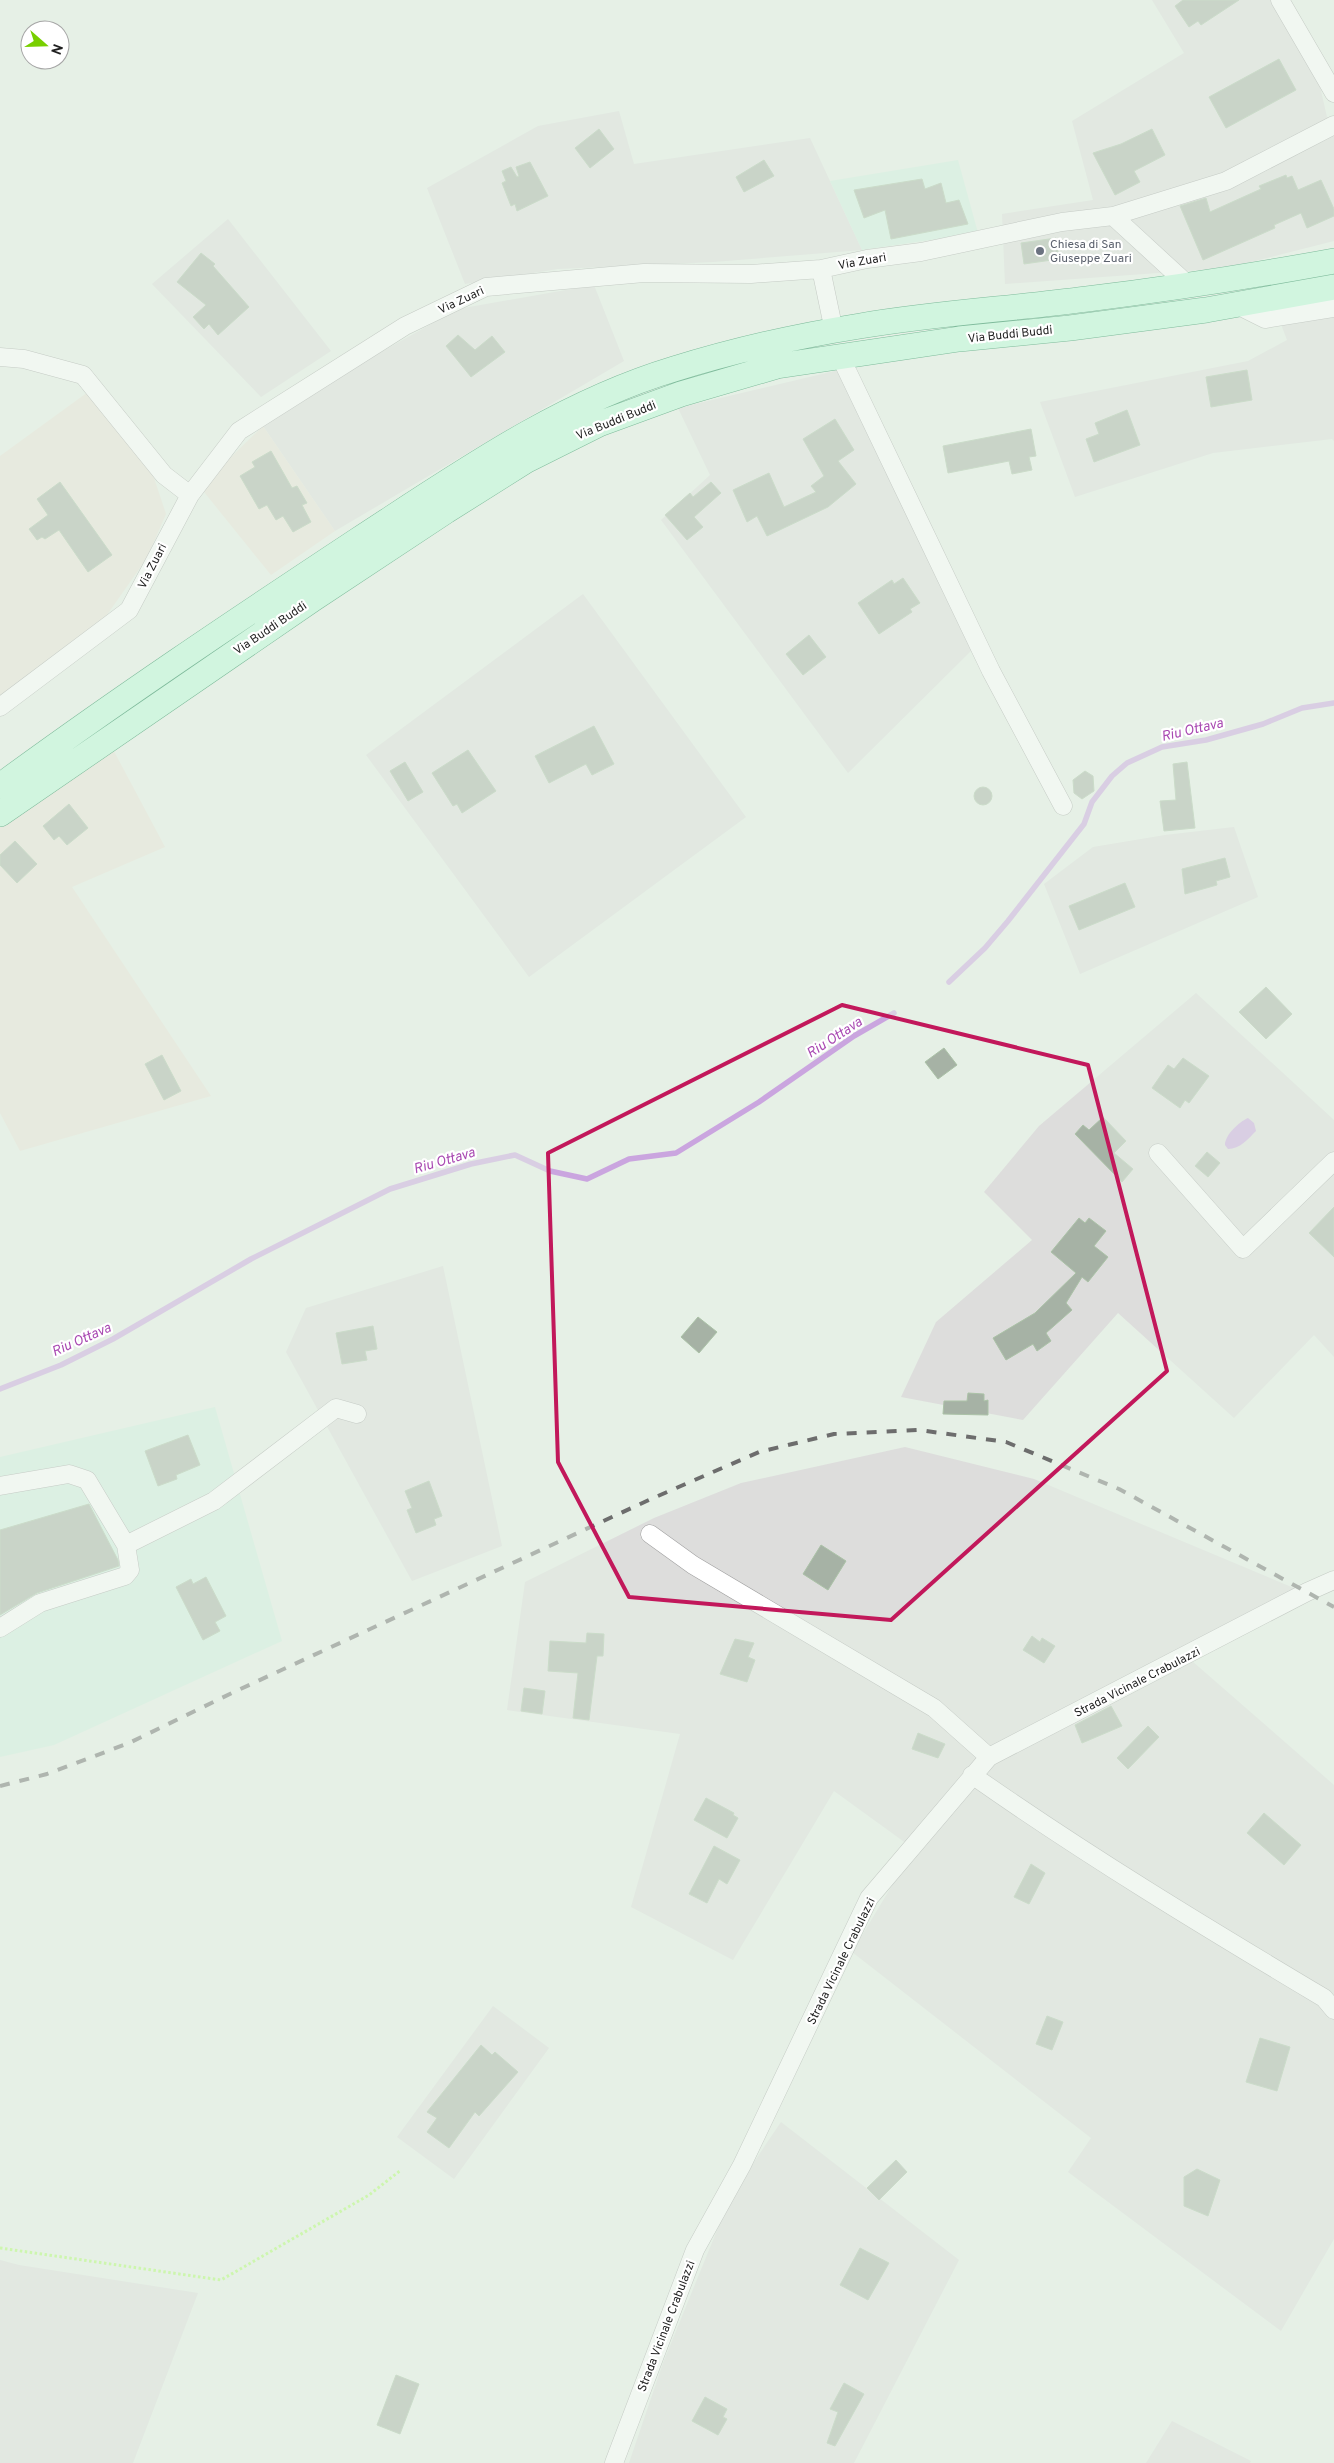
<svg xmlns="http://www.w3.org/2000/svg" width="1334" height="2463" font-family="Overpass,sans-serif">
  <style>
    .residential { fill: #dddddc }
    .industrial { fill: #e9e2d7 }
    .farmland { fill: #d1efe0 }
    .water { fill: #caa5df }
    .lines { fill: none; stroke-linecap: round; stroke-linejoin: round }
    .stream { stroke: #caa5df; stroke-width: 5.5 }
    .building { fill: #a6b2a5; stroke: #abc2a7 }
    .minor-casing { stroke: #a0a0a0; stroke-width: 19 }
    .secondary-casing { stroke: #037a42; stroke-width: 26 }
    .path { stroke: #b0fc6a; stroke-width: 3; stroke-dasharray: 2.5 2.5; stroke-linecap: butt }
    .minor { stroke: #fff; stroke-width: 18 }
    .secondary { stroke: #b9fbd8; stroke-width: 25 }
    .rail { stroke: #6d6d6d; stroke-width: 4; stroke-dasharray: 10 10; stroke-linecap: butt }
    .marked { fill: none; stroke: #c2185b; stroke-width: 4; stroke-linejoin: round }
    .worship-dot { fill: #6b7280; stroke: #fff; stroke-width: 2 }
    .labels { text-anchor: middle; stroke-width: 4.5; stroke-linejoin: round; paint-order: stroke }
    .worship-label { font-size: 12px; fill: #5b616d; stroke: #fff; text-anchor: start }
    .street-label { font-size: 12px; fill: #1f1f1f; stroke: #fff }
    .water-label { font-size: 14px; font-style: italic; fill: #a949b2; stroke: #fff }
  </style>
  <rect width="100%" height="100%" fill="#e6f0e6"/>
  <!-- residential -->
  <path class="residential" d="M1152 0H1284L1313 56 1327 117 1334 118V241L1227 268 1005 284 1002 214 1093 200 1072 121 1184 53Z
    M619 111 634 164 810 138 862 250 713 262 558 269 465 284 427 188 538 126Z
    M228 219 331 351 261 397 152 284Z
    M594 285 624 361 335 531 263 426 274 412 458 309Z
    M1271 298H1334V441L1332 439 1213 453 1075 497 1040 402 1248 361 1287 340Z
    M839 370 974 648 848 773 661 520 710 475 678 408Z
    M583 594 746 817 529 977 366 755Z
    M1234 827 1258 897 1080 974 1044 884 1093 847 1165 835Z
    M1196 993 1334 1120V1357L1314 1335 1234 1418 1118 1313 1023 1420 901 1397 936 1322 1032 1240 984 1192 1039 1126Z
    M443 1266 502 1546 412 1581 286 1352 306 1308Z
    M905 1447 1034 1479 1301 1591 1192 1661 1334 1785V2239L1281 2331 1068 2172 1091 2138 852 1952 914 1849 834 1791 733 1960 631 1907 680 1734 507 1710 525 1582 654 1518 741 1483Z
    M493 2006 549 2048 454 2179 397 2137Z
    M781 2122 959 2260 854 2463H629L663 2363 731 2196Z
    M0 2260 19 2265 198 2293 133 2463H0Z
    M1172 2421 1251 2461 1250 2463H1146Z"/>
  <!-- industrial -->
  <path class="industrial" d="M88 392 152 472 166 514 147 558 97 629 0 698V456Z
    M263 426 335 531 271 575 200 487Z
    M108 740 165 847 72 887 211 1096 20 1151 0 1113V825Z"/>
  <!-- farmland -->
  <path class="farmland" d="M958 160 978 233 862 250 830 181Z
    M215 1407 282 1641 54 1745 0 1757V1457Z"/>
  <!-- water -->
  <path class="water" d="M1248 1118 1254 1123 1256 1131C1248 1139 1240 1149 1228 1149L1225 1145C1225 1135 1239 1122 1248 1118Z"/>
  <g class="lines">
    <!-- stream -->
    <path class="stream" d="M949 982 985 948 1008 921 1084 824 1092 802 1112 776 1127 763 1162 747 1206 740 1263 724 1302 708 1334 703
      M0 1389 61 1365 113 1339 251 1259 390 1189 471 1164 515 1155 550 1171 587 1179 629 1159 676 1153 759 1102 854 1036 894 1013"/>
  </g>
  <!-- building -->
  <path class="building" d="M1183 0H1239L1201 25 1198 21 1189 27 1175 6Z
    M1279 59 1296 90 1226 128 1209 97Z
    M599 129 614 149 590 168 575 148Z
    M1152 129 1165 155 1134 171 1140 182 1115 195 1093 153 1121 144Z
    M764 160 774 176 744 192 736 177Z
    M530 162 548 196 517 211 515 204 511 206 502 183 506 181 502 171 511 167 517 177 519 176 516 167Z
    M1286 175 1287 178 1292 176 1298 190 1321 180 1334 209V216L1307 228 1301 213 1274 225 1275 228 1203 260 1180 206 1206 198 1210 212 1261 189 1259 186Z
    M922 179 925 189 941 183 946 203 959 200 968 224 891 239 885 210 864 218 854 190Z
    M1056 238 1059 259 1024 264 1021 243Z
    M201 253 215 264 213 266 249 307 218 335 209 324 204 329 193 317 206 305 177 282Z
    M458 335 475 350 492 336 505 352 471 377 446 346Z
    M1247 370 1252 400 1211 407 1206 377Z
    M1127 410 1140 445 1094 462 1086 439 1099 434 1095 423Z
    M835 419 854 450 838 461 856 484 828 507 767 536 757 516 747 522 733 490 769 473 784 507 816 492 811 486 824 476 803 439Z
    M1031 429 1036 456 1029 457 1032 470 1012 474 1009 461 948 473 943 446Z
    M271 451 292 488 297 486 307 503 302 505 311 522 293 532 283 516 276 520 267 505 259 509 240 476 255 467 252 462Z
    M60 482 112 555 88 572 59 530 45 539 42 537 37 540 29 529 48 515 37 499Z
    M711 482 721 493 694 517 703 527 687 540 665 515 690 493 693 497Z
    M903 578 920 603 910 609 912 612 879 634 858 603 892 580 894 584Z
    M809 635 826 657 803 675 786 654Z
    M594 726 614 764 592 775 586 764 549 783 535 756Z
    M468 750 496 791 462 813 457 804 453 806 432 773Z
    M405 762 423 792 408 801 390 771Z
    M1187 762 1195 828 1164 831 1160 801 1176 800 1173 764Z
    M1085 771 1093 776 1094 791 1082 799 1074 793 1073 780Z
    M974 796a9 9 0 1 1 18 0a9 9 0 1 1-18 0Z
    M69 804 88 828 67 845 59 836 54 840 43 826Z
    M15 841 37 864 17 883 0 865V855Z
    M1225 858 1230 877 1216 881 1217 885 1185 894 1182 869Z
    M1125 883 1135 907 1079 930 1069 906Z
    M1266 987 1292 1014 1266 1039 1239 1012Z
    M944 1048 957 1065 938 1079 925 1062Z
    M162 1055 181 1091 164 1100 145 1064Z
    M1183 1058 1209 1076 1189 1103 1185 1100 1180 1108 1152 1088 1168 1065 1174 1069Z
    M1103 1117 1126 1141 1114 1153 1133 1169 1122 1182 1075 1134 1083 1125 1089 1130Z
    M1207 1152 1220 1163 1208 1177 1195 1166Z
    M1334 1207V1257L1309 1233Z
    M1079 1218 1085 1223 1089 1218 1106 1231 1094 1246 1108 1257 1088 1282 1082 1277 1066 1303 1072 1310 1046 1333 1051 1341 1037 1351 1033 1344 1006 1360 993 1338 1035 1313 1076 1273 1051 1252Z
    M698 1317 717 1332 699 1353 681 1337Z
    M373 1326 377 1349 365 1351 367 1360 342 1364 336 1333Z
    M968 1393 984 1394V1401L988 1400V1415L943 1414 944 1401H967Z
    M188 1435 200 1465 176 1475 177 1479 158 1486 145 1451Z
    M429 1481 442 1516 434 1519 436 1525 416 1533 407 1510 412 1508 405 1491Z
    M89 1504 118 1560 119 1566 37 1593 0 1615V1530Z
    M821 1545 846 1561 828 1590 803 1574Z
    M206 1577 226 1616 215 1622 220 1631 203 1640 176 1587 191 1579 193 1584Z
    M587 1633 604 1634 603 1656H597L589 1720 573 1718 578 1673 548 1671 550 1641 586 1643Z
    M1032 1636 1040 1642 1042 1638 1055 1646 1044 1663 1023 1650Z
    M735 1639 754 1643 748 1657 755 1660 747 1682 720 1674Z
    M524 1688 545 1691 542 1714 521 1711Z
    M1111 1706 1122 1726 1082 1743 1075 1725Z
    M1148 1726 1159 1737 1128 1769 1117 1758Z
    M918 1733 945 1744 938 1758 912 1749Z
    M706 1798 734 1813 733 1815 738 1818 727 1838 694 1820Z
    M1264 1813 1301 1845 1284 1865 1247 1833Z
    M714 1846 740 1860 727 1884 719 1879 707 1903 689 1894Z
    M1031 1864 1045 1873 1029 1904 1014 1897Z
    M1047 2016 1063 2022 1052 2050 1036 2044Z
    M1260 2038 1290 2047 1277 2091 1246 2082Z
    M481 2045 492 2055 495 2052 518 2072 479 2116 475 2112 449 2148 427 2132 437 2118 427 2112Z
    M896 2160 907 2172 879 2200 867 2188Z
    M1197 2169 1220 2180 1208 2216 1184 2206V2177Z
    M860 2248 889 2263 868 2300 840 2285Z
    M396 2375 419 2384 400 2434 377 2425Z
    M844 2383 864 2394 835 2446 827 2443 838 2412 830 2409Z
    M705 2397 727 2409 723 2417 727 2419 718 2435 692 2421Z"/>
  <g class="lines">
    <defs>
      <path id="minor" d="M1280 0 1334 93
        M821 269 834 331
        M1187 284 1113 216 1226 181 1334 125
        M1237 305 1265 319 1334 308
        M840 356 991 671 1063 806
        M0 357 24 359 83 375 164 475 190 495
        M0 707 129 610 190 495 239 431 405 326 486 287 644 273 751 274 821 269 867 259 921 252 1062 222 1113 216
        M1158 1153 1243 1249 1334 1161
        M0 1486 69 1474 87 1480 126 1545 130 1570 125 1576 40 1603 0 1628
        M650 1534 693 1565 934 1708 989 1757
        M126 1545 214 1501 336 1408 357 1414
        M972 1775C1086 1855 1205 1927 1324 1998L1334 2010
        M614 2463 695 2250 742 2165 869 1898 989 1757 1307 1592 1334 1580"/>
      <path id="secondary" d="M0 786C117 700 237 620 358 540 458 475 558 404 674 369 735 350 797 336 860 326 935 313 1011 309 1087 299 1169 289 1252 276 1334 261
        M0 814 313 599 446 511 527 460 599 424 681 394 777 366 959 339 1070 328 1206 310 1334 287"/>
    </defs>
    <!-- minor casing -->
    <use href="#minor" class="minor-casing"/>
    <!-- secondary casing -->
    <use href="#secondary" class="secondary-casing"/>
    <!-- path -->
    <path class="path" d="M0 2248 221 2280 369 2195 401 2170"/>
    <!-- minor -->
    <use href="#minor" class="minor"/>
    <!-- secondary -->
    <use href="#secondary" class="secondary"/>
    <!-- rail -->
    <path class="rail" d="M0 1786 47 1774 129 1743 234 1692 651 1499 759 1452 834 1434 919 1430 1006 1442 1119 1489 1334 1607"/>
  </g>
  <!-- marked area -->
  <path d="M0 0H1334V2463H0ZM842 1005 1088 1065 1167 1371 891 1620 629 1597 558 1462 548 1153Z" fill="#e6f0e6" fill-opacity=".55" fill-rule="evenodd"/>
  <path class="marked" d="M842 1005 1088 1065 1167 1371 891 1620 629 1597 558 1462 548 1153Z"/>
  <!-- markers -->
  <circle class="worship-dot" cx="1040" cy="251" r="5"/>
  <g class="labels">
    <!-- worship labels -->
    <g class="worship-label">
      <text x="1050" y="248">Chiesa di San<tspan x="1050" dy="14">Giuseppe Zuari</tspan></text>
    </g>
    <!-- street labels -->
    <g class="street-label">
      <text transform="translate(862 261) rotate(-10)" y="4">Via Zuari</text>
      <text transform="translate(461 300) rotate(-25)" y="4">Via Zuari</text>
      <text transform="translate(1010 334) rotate(-6)" y="4">Via Buddi Buddi</text>
      <text transform="translate(616 420) rotate(-22)" y="4">Via Buddi Buddi</text>
      <text transform="translate(152 566) rotate(-63)" y="4">Via Zuari</text>
      <text transform="translate(270 628) rotate(-34)" y="4">Via Buddi Buddi</text>
      <text transform="translate(1137 1682) rotate(-27)" y="4">Strada Vicinale Crabulazzi</text>
      <text transform="translate(841 1961) rotate(-64)" y="4">Strada Vicinale Crabulazzi</text>
      <text transform="translate(666 2326) rotate(-69)" y="4">Strada Vicinale Crabulazzi</text>
    </g>
    <!-- water labels -->
    <g class="water-label">
      <text transform="translate(1192 729) rotate(-13)" y="5">Riu Ottava</text>
      <text transform="translate(834 1037) rotate(-33)" y="5">Riu Ottava</text>
      <text transform="translate(444 1160) rotate(-16)" y="5">Riu Ottava</text>
      <text transform="translate(81 1339) rotate(-24)" y="5">Riu Ottava</text>
    </g>
  </g>
  <!-- north arrow -->
  <g transform="translate(45 45) rotate(110)"><circle r="24" fill="#ffffff" stroke="#a5a5a5"/>
  <path d="M0-4L9 19L0 12L-9 19Z" fill="#78cf00"/>
  <text y="-8" font-size="14" font-weight="bold" text-anchor="middle" fill="#1f1f1f">N</text>
  </g>
</svg>
